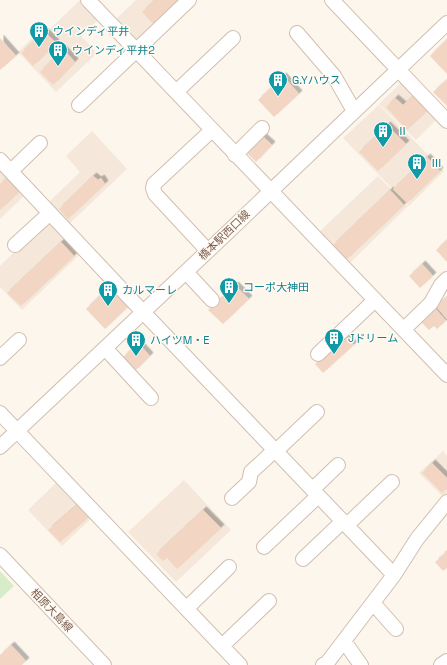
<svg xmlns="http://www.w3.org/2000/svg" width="447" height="665" font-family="'Space Grotesk','Noto Sans JP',sans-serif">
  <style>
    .residential { fill: #f5e8da }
    .green { fill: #d8ecc9 }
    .building { fill: #f3d5c3; filter: url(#shadow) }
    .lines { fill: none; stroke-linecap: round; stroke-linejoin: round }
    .minor-casing { stroke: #d1beb0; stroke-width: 16 }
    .minor { stroke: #fff; stroke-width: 14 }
    .labels { text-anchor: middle; stroke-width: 3; stroke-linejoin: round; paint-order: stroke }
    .culture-label { font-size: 11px; fill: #0d838f; stroke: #fffaf3; text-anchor: start }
    .street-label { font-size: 11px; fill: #7a5c4d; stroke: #fffaf3 }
  </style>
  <defs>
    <filter id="shadow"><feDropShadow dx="3.5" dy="-3.5" stdDeviation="0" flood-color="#0004"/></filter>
  </defs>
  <rect width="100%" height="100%" fill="#fdf6ec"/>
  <!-- residential -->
  <path class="residential" d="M80 0 99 19 81 36 97 53 56 92 18 52 43 27 48 31Z
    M136 0H184L142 40H136L116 19Z
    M402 82 438 118 416 140 379 104Z
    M379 105 444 171 409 206 343 138Z
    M92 131 127 169 67 226 47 204 80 172 66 156Z
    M0 167 26 194 0 219Z
    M378 176 408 206 349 264 319 232Z
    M48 219 81 253 22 310 0 287V266Z
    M443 451 447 456V493L444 498 419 473Z
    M59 480 93 517 62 546 28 510Z
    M184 480 231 530 176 582 128 532Z"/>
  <!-- green -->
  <path class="green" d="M0 571 14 586 0 599Z"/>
  <!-- building -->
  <path class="building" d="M155 0H181L154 25 142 12Z
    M44 31 56 43 33 66 21 53Z
    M0 38 16 56 0 70Z
    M447 39V74L430 56Z
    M63 49 75 62 53 85 40 72Z
    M283 76 299 94 274 117 258 100Z
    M447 80V106L433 92Z
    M414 95 428 110 407 130 386 107 395 98 403 105Z
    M387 125 406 144 378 171 359 152Z
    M261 135 272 145 256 162 245 151Z
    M427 157 440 171 407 203 393 189Z
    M93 176 98 180 101 178 105 184 68 219 59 209Z
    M6 178 19 192 0 210V184Z
    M390 190 404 205 346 260 333 245Z
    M447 240V262L436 250Z
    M61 242 74 256 21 306 7 293Z
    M422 264 433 276 420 288 409 276Z
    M235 285 249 299 223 324 208 310Z
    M114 288 130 305 105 329 86 309 104 291 108 294Z
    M447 297V319L436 306Z
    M434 307 446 321 437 329 434 326 429 330 420 321Z
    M345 336 354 345 323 373 315 364Z
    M138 343 150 356 135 371 122 358Z
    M432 463 447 478V488L442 493 422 473Z
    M78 504 89 517 60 542 48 530Z
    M203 510 221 528 177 569 167 558 163 561 156 554Z
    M447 550V568L443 571 435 562 445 554 444 552Z
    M11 645 26 661 22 665H0V655Z"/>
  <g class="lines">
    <defs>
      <path id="minor" d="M88 0 447 375
        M332 0 447 121
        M297 33 334 76 354 111
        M176 92 233 38
        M79 105 189 0
        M235 155 262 128
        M0 160 143 312 394 575
        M11 171 40 143
        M15 245 50 213
        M208 251 155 194 153 188 154 184 212 130
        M186 272 212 300
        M404 329 431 303 441 285 447 279
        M105 348 151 398
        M318 354 375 300
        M0 358 19 340
        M0 413 240 665
        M0 447 208 251 447 23
        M276 451 317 412
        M313 489 338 465
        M232 498 249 482 251 472 275 450
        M347 525 392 482
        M264 547 318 496
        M0 555 104 665
        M303 559 343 521
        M373 603 396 629
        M187 608 229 567
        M344 641 361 665
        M222 646 269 601
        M323 665 327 663 394 575 417 539 447 502
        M441 665 447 661"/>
    </defs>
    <!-- minor casing -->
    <use href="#minor" class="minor-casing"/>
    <!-- minor -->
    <use href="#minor" class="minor"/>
  </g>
  <!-- icons -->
  <defs>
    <symbol id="building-pin" viewBox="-11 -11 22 30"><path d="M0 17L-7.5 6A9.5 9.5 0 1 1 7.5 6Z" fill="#0f9aa8" stroke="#fffaf3"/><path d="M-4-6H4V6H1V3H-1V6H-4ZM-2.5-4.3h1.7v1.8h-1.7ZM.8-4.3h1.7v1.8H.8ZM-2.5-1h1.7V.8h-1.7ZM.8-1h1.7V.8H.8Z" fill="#fff"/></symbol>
  </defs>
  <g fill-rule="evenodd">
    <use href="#building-pin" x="28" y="20" width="22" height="30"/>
    <use href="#building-pin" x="47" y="39" width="22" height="30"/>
    <use href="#building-pin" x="267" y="69" width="22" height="30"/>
    <use href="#building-pin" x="372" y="120" width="22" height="30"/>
    <use href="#building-pin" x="406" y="152" width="22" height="30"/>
    <use href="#building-pin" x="218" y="276" width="22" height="30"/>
    <use href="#building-pin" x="97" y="279" width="22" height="30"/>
    <use href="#building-pin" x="323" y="327" width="22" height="30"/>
    <use href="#building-pin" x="125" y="329" width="22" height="30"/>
  </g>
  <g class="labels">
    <!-- culture labels -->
    <g class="culture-label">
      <text x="53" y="35">ウインディ平井</text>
      <text x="72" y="54">ウインディ平井2</text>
      <text x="292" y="84">G.Yハウス</text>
      <text x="397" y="135">Ⅱ</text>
      <text x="431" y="167">Ⅲ</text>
      <text x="243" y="291">コーポ大神田</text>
      <text x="122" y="294">カルマーレ</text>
      <text x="348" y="342">Jドリーム</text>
      <text x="150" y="344">ハイツM・E</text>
    </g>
    <!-- street labels -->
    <g class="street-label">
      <text transform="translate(224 235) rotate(-44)" y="4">橋本駅西口線</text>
      <text transform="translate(52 610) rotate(46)" y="4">相原大島線</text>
    </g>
  </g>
</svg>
